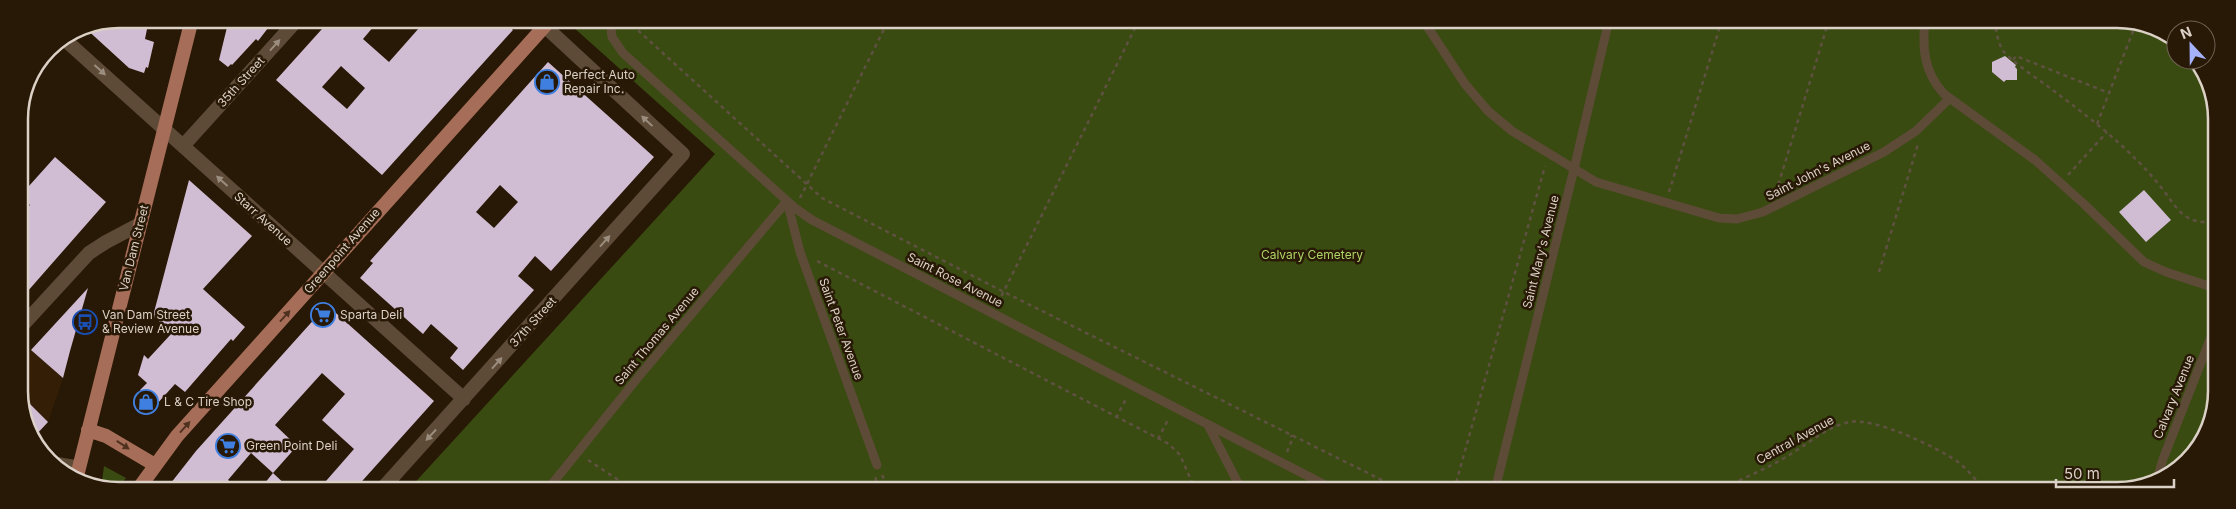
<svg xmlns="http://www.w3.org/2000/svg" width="2236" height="509" font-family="Inter,sans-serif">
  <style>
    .built { fill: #341f06 }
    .green { fill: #394b11 }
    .building { fill: #d0bcd3; fill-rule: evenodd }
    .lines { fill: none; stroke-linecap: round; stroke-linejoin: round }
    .path { stroke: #5f5141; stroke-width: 2.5; stroke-dasharray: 4 4; stroke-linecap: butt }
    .service { stroke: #5d4b37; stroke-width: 9 }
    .minor { stroke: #5d4b37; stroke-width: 14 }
    .primary { stroke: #a66d58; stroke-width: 14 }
    .oneway { fill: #9c8e7e }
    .oneway2 { fill: #4e321f }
    .labels { text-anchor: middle; stroke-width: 5; stroke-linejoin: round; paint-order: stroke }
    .poi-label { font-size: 12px; fill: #dcd1c6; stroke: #281806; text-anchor: start }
    .street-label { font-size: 12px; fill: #dcd1c6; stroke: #281806 }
    .park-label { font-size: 12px; fill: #aed666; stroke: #281806 }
    .rim { fill: none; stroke: #dcd1c6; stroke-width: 2.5 }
  </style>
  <rect width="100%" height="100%" fill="#281806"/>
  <!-- built -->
  <path class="built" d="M31 350 63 378 48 422 21 395 20 362Z"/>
  <!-- green -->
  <path class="green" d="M581 19 2137 21 2176 41V60H2195L2215 99V410L2184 465 2124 490 409 489 715 154 573 27Z
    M104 466 126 478 119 488H101Z"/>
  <!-- building -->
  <path class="building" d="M118 19H149L145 39 154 42 148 68 146 67 144 73 129 68 83 26Z
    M229 19H275L258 41 256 39 232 65 231 64 228 67 219 60Z
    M331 19H380L363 39 389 62 427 19H501L513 30 382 175 276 80ZM341 66 365 88 347 109 322 87Z
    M2005 56 2016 65 2015 67 2017 69V80H2006L2004 82 1992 72V62Z
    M548 62 654 157 551 271 535 256 518 276 534 290 463 370 450 358 458 348 431 324 423 334 360 278 373 263 370 261ZM500 185 518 202 494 228 476 212Z
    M55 157 106 202 20 300V216L30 205 20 196Z
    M189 180 252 236 203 289 245 327 233 341 231 339 185 392 175 384 156 405 140 390 147 383 138 375 144 355 148 359 172 333 153 316Z
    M2144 190 2171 220 2146 242 2119 212Z
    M88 288 70 351 63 378 31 350Z
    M327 305 434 401 355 489H319L354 449 322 420 345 394 322 373 275 425 297 446 273 473 251 453 228 480 237 488H167L196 451Z
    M21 395 48 422 35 436 21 410Z
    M273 473 290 489H260Z"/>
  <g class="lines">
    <!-- path -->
    <path class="path" d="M635 19 631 24 822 198 1004 292 1400 489
      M1994 20 1998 39 2002 50C2017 66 2037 78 2054 91 2094 121 2133 151 2164 191 2180 213 2186 224 2215 222
      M2013 60 2016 56 2109 93
      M2097 124 2137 21
      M2068 175 2107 132
      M1669 192 1722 20
      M1776 192 1829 20
      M800 198 889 19
      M817 261 1169 444 1180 455 1195 489
      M1879 272 1918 144
      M998 303 1139 20
      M1116 418 1127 397
      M2203 431 2215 401
      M1158 439 1169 418
      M1287 452 1292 440 1291 435
      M588 460 632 489
      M882 475 889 489
      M875 489 876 476
      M1454 490 1545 166
      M1717 490C1740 480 1764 470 1786 457 1805 446 1826 427 1849 422 1874 417 1937 447 1958 462 1968 470 1976 480 1984 490"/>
    <!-- service -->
    <path class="service" d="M610 19 612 37 623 53 795 208 812 220 1333 489
      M1423 20 1465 84 1488 111 1512 131 1596 182 1719 218 1737 219 1763 212 1884 152 1916 131 1949 99
      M1925 20C1922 49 1924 72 1944 94L2035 160 2084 204 2144 262 2166 272 2215 288
      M787 201 800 252 877 465
      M1208 425 1241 489
      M47 460 79 465
      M2158 476 2163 459 2215 327
      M548 489 644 370 787 201
      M1495 490 1574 169 1609 20"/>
    <!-- minor -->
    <path class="minor" d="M63 38 464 399
      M183 146 298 19
      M20 328 89 253 106 242 140 224
      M382 489 683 154 537 19"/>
    <!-- primary -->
    <path class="primary" d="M88 430 106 436 155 465
      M77 476 192 19
      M139 488 177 436 551 19"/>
  </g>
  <!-- one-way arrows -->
  <defs><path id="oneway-solid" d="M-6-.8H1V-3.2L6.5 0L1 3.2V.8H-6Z" transform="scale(1.25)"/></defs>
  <g class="oneway">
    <use href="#oneway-solid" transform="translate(275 45) rotate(-48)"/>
    <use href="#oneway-solid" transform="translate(100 70) rotate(42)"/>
    <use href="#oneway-solid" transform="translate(647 121) rotate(-137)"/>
    <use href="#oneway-solid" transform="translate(222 181) rotate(-138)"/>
    <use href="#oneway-solid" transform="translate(605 241) rotate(-48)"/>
    <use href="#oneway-solid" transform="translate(497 363) rotate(-48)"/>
    <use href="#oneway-solid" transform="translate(431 435) rotate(133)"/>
  </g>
  <g class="oneway2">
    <use href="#oneway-solid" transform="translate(285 316) rotate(-48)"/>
    <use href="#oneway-solid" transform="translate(185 427) rotate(-48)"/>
    <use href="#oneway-solid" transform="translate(123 445) rotate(33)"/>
  </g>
  <!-- icons -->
  <defs>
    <symbol id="shop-ring" viewBox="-11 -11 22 22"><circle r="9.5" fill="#281806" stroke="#3f7fe0" stroke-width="1.5"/><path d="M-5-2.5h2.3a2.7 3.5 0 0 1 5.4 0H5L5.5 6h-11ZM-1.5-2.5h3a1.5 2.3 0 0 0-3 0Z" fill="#3f7fe0"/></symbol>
    <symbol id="supermarket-ring" viewBox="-11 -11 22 22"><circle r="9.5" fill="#281806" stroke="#3f7fe0" stroke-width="1.5"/><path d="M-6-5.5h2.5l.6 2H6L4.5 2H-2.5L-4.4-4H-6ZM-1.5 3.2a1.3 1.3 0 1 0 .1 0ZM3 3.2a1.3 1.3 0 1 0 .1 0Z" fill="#3f7fe0"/></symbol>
    <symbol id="bus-ring" viewBox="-11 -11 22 22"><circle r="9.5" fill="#281806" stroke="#1a4fb4" stroke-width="1.5"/><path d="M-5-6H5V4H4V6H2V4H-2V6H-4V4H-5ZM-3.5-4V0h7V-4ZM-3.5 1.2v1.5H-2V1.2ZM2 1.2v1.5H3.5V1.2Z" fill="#1a4fb4"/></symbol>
  </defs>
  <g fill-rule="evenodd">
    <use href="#shop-ring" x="533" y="68" width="28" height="28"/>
    <use href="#supermarket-ring" x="309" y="301" width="28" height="28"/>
    <use href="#bus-ring" x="71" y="308" width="28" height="28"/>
    <use href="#shop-ring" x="132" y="388" width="28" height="28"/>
    <use href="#supermarket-ring" x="214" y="432" width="28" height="28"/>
  </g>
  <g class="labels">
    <!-- poi labels -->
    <g class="poi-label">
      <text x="564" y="79">Perfect Auto<tspan x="564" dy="14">Repair Inc.</tspan></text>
      <text x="102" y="319">Van Dam Street<tspan x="102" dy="14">&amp; Review Avenue</tspan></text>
      <text x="340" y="319">Sparta Deli</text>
      <text x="164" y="406">L &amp; C Tire Shop</text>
      <text x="246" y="450">Green Point Deli</text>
    </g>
    <!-- street labels -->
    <g class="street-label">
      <text transform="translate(241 82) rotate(-48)" y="4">35th Street</text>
      <text transform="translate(1818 171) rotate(-27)" y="4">Saint John's Avenue</text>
      <text transform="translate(263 219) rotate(42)" y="4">Starr Avenue</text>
      <text transform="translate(134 248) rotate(-76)" y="4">Van Dam Street</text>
      <text transform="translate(342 251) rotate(-49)" y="4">Greenpoint Avenue</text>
      <text transform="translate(1541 252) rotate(-76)" y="4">Saint Mary's Avenue</text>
      <text transform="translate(955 280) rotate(27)" y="4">Saint Rose Avenue</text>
      <text transform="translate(533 322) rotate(-48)" y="4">37th Street</text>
      <text transform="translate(841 329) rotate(70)" y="4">Saint Peter Avenue</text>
      <text transform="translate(657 336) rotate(-50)" y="4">Saint Thomas Avenue</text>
      <text transform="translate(2174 397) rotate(-68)" y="4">Calvary Avenue</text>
      <text transform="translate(1795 440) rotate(-29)" y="4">Central Avenue</text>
    </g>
    <!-- park labels -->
    <g class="park-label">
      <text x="1312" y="259">Calvary Cemetery</text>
    </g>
  </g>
  <!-- crop -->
  <path d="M0 0H2236V509H0ZM119 28H2117A91 91 0 0 1 2208 119V391A91 91 0 0 1 2117 482H119A91 91 0 0 1 28 391V119A91 91 0 0 1 119 28Z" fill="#281806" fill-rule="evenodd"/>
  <path class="rim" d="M119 28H2117A91 91 0 0 1 2208 119V391A91 91 0 0 1 2117 482H119A91 91 0 0 1 28 391V119A91 91 0 0 1 119 28Z"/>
  <!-- north arrow -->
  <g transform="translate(2191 45) rotate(338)"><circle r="24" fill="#281806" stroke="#706253"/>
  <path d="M0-4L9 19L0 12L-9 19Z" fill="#a6b1fc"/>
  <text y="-8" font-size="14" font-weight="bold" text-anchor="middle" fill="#dcd1c6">N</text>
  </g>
  <!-- scale -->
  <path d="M2056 479v8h118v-8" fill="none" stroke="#dcd1c6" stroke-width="2.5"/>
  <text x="2064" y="479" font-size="15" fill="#dcd1c6" stroke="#281806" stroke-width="4" paint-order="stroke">50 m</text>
</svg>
